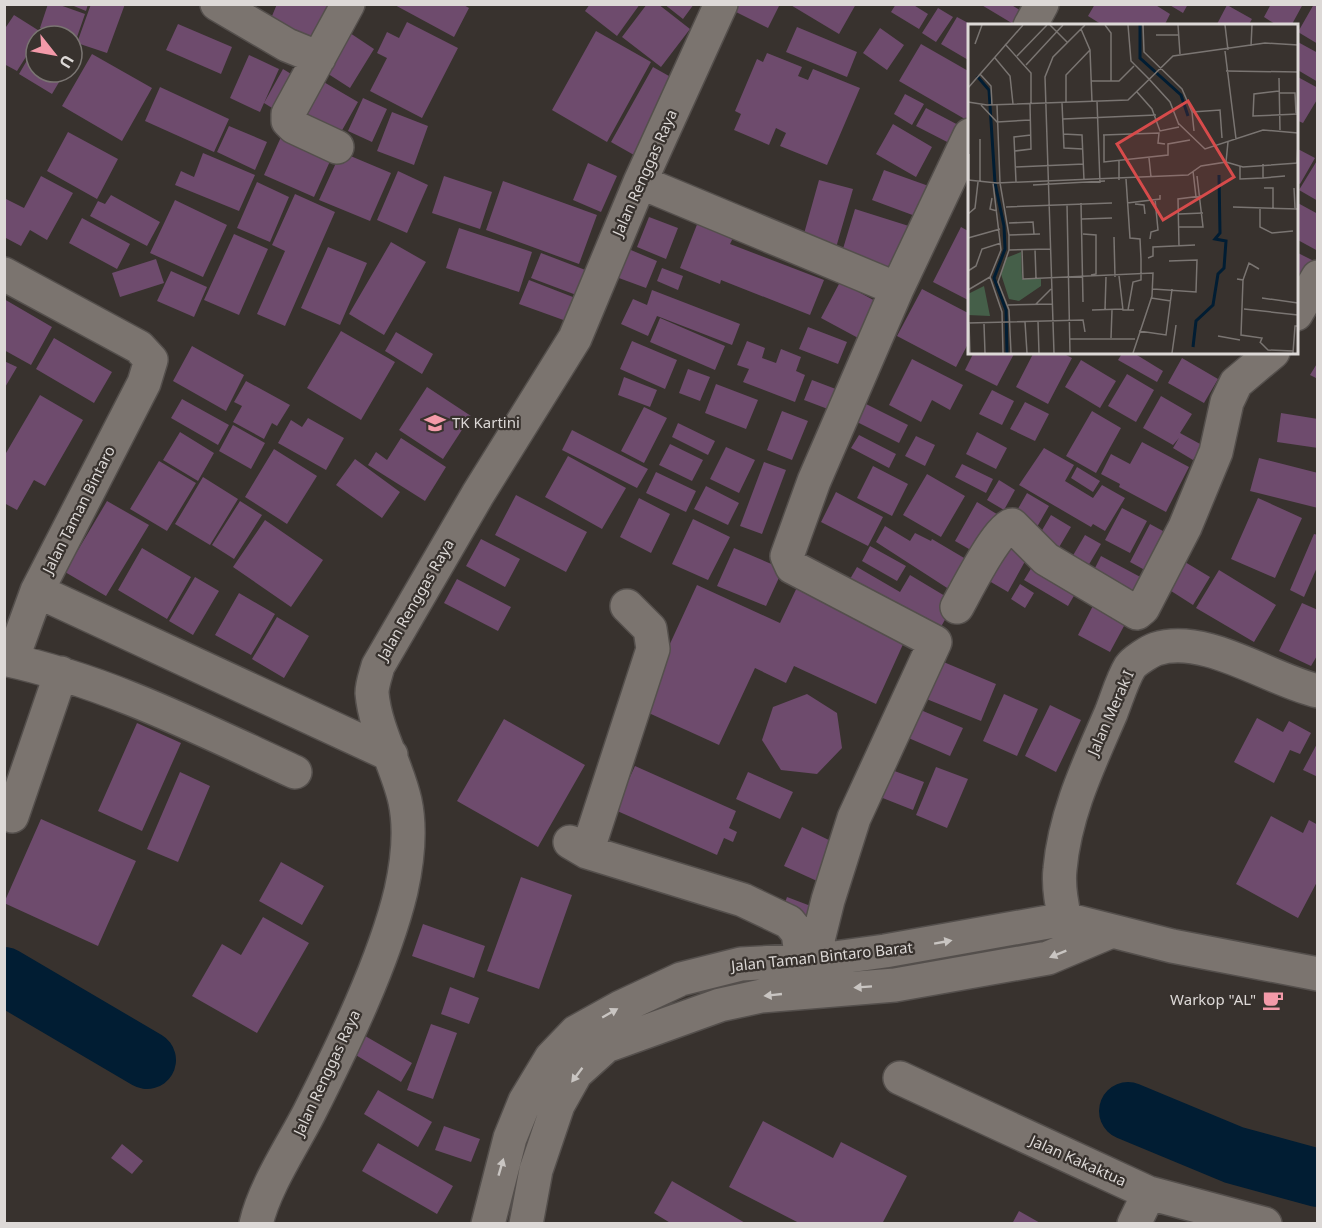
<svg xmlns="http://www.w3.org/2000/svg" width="1322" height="1228" font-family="'Noto Sans',sans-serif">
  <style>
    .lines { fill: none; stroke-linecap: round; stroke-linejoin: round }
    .river { stroke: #011d33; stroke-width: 58 }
    .building { fill: #6e4b6d }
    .minor-casing { stroke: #544f4c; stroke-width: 36 }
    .minor { stroke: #7b746f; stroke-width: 33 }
    .oneway { fill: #c9c5c2 }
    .labels { text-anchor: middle; stroke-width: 4.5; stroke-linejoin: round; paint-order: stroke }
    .street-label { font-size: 15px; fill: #ddd9d7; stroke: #38322e }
    .poi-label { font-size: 15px; fill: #ddd9d7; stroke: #38322e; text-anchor: start }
    .inset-river { fill: none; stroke: #011d33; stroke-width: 3 }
    .inset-road { fill: none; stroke: #7a7572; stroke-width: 1.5 }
    .view { fill: #d74b4b; fill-opacity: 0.15; stroke: #d74b4b; stroke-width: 3 }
    .inset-edge { fill: none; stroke: #ddd9d7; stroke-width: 3 }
  </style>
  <rect width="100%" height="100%" fill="#38322e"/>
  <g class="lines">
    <!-- river -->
    <path class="river" d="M4 976 147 1060
      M1128 1111 1234 1155 1318 1178"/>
  </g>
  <!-- building -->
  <path class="building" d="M48 4H57L85 14 76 40 40 28Z
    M69 4H88L86 11Z
    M91 4H125L107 53 77 43Z
    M277 4H329L311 47 267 28Z
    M393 4H462L469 8 454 37Z
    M590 4H640L617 36 585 11Z
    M647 4H658L690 29 661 67 622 37Z
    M664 4H694L683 19Z
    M732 4H780L768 28 730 9Z
    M789 4H856L839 34Z
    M896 4H912L928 14 919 29 891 12Z
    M980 4H1010L1023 12 1015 25Z
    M1095 4H1154L1170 14 1164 26H1104L1088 16Z
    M1168 4H1188L1183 13Z
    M1271 4H1303L1291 26H1278L1264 17Z
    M1314 4H1318V44L1298 32Z
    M1227 5 1252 19 1248 26H1216Z
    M938 8 953 17 936 42 922 33Z
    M14 15 41 32 36 36V41L17 71 4 64V30Z
    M957 17 970 24V61L941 44Z
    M407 22 458 48 422 118 370 91 387 58 377 53 387 32 399 38Z
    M178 24 232 47 221 74 166 50Z
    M797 27 857 52 847 77 786 52Z
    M880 28 904 45 887 70 863 53Z
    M344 29 374 49 350 88 319 68Z
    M596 31 651 62 607 142 552 110Z
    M1296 41 1318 53V82L1296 69Z
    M921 44 970 72V122L899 81Z
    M36 45V72H65L52 94 19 74Z
    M767 53 802 67 798 76 808 80 813 69 860 88 827 165 780 146 786 133 776 128 769 145 734 130 741 114 735 111 757 59 763 62Z
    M92 54 152 88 122 141 62 106Z
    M249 55 279 69 260 112 230 98Z
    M653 67 676 80 634 155 611 142Z
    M283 69 301 80 282 114 264 103Z
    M1296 76 1318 88V98L1303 123 1296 120Z
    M322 81 358 102 336 141 300 121Z
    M160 87 229 119 214 152 145 121Z
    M905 94 924 104 912 125 894 114Z
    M363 98 387 109 372 142 348 131Z
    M926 108 964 128 955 146 916 126Z
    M392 112 428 126 414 165 377 151Z
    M893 124 932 147 916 177 876 154Z
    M229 126 267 142 255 170 217 152Z
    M285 128 335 150 314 197 264 175Z
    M68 132 118 159 97 199 47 171Z
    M1296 148 1315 158 1300 184 1296 182Z
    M341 152 391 173 370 221 319 200Z
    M203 153 255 175 239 211 175 185 181 171 194 177Z
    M1318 159V201L1299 190Z
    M588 163 617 176 601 212 573 200Z
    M884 170 937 189 926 220 872 200Z
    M398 171 428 185 407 233 377 220Z
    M41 176 73 193 47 240 30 230 21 246 4 237V198L24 208Z
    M444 176 492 192 480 229 432 213Z
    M819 180 853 189 833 258 800 248Z
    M503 181 597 215 579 264 486 230Z
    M257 182 289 197 270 242 237 228Z
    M295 194 335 212 285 326 257 314 285 251 272 245Z
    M111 195 160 222 147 246 90 216 98 201 105 204Z
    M175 200 227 225 203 277 150 253Z
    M1296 202 1318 214V251L1296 239Z
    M855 209 912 227 898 270 842 252Z
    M649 217 678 228 666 259 637 247Z
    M82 218 130 244 117 269 69 243Z
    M698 222 734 236 730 244 824 280 810 315 721 280 720 284 680 268Z
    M961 227 970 232V301L933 282Z
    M459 228 532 252 519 292 446 268Z
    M234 234 268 249 239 315 204 300Z
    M391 242 426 262 384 335 349 314Z
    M619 245 657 261 646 288 608 274Z
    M328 247 367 263 340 325 301 308Z
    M1296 252 1318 263 1296 302Z
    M541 253 588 271 579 296 531 278Z
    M156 259 164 283 120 297 112 273Z
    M662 268 683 276 678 290 657 281Z
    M171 271 207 287 194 317 157 301Z
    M529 280 578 299 569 322 519 304Z
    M840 282 879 303 860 339 821 318Z
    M922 289 970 314V340L956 367 897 336Z
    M652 290 740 324 732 345 657 316 648 336 621 324 633 299 647 305Z
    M4 299 52 327 31 365 4 350Z
    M660 318 725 346 715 370 650 342Z
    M808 327 847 342 838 364 799 349Z
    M341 331 395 362 361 420 307 388Z
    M396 332 433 354 422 374 385 351Z
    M54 338 112 372 94 403 36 369Z
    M632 341 677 360 665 389 620 369Z
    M747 341 765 348 762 358 776 363 781 349 801 357 796 371 805 375 795 402 743 382 749 369 737 365Z
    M192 346 244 375 226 411 173 381Z
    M974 352H1015L997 386 965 370Z
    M1034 352H1060L1072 358 1048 404 1016 387Z
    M1123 352H1132L1163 371 1157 382 1118 360Z
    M1182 358 1218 379 1204 403 1168 383Z
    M912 359 963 385 950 410 932 400 921 422 889 405Z
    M1081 360 1116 381 1100 408 1065 387Z
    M4 361 17 367 4 389Z
    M1318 362V379L1310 375Z
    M688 369 710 377 700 401 679 393Z
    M1127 374 1154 390 1136 422 1108 406Z
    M624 377 657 390 650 407 618 395Z
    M812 380 841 391 833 411 804 400Z
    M246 381 290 405 277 426 272 423 264 439 233 422 242 406 234 402Z
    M716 384 758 400 746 429 705 413Z
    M427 387 471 416 443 459 399 430Z
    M992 390 1014 401 1002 425 979 414Z
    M40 395 83 420 45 486 34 480 17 510 4 503V452L6 453Z
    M1161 396 1192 414 1180 433 1202 445 1193 460 1173 448 1179 438 1173 445 1143 428Z
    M182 399 229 425 218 445 171 418Z
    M1025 402 1049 414 1035 441 1010 429Z
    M866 404 908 425 899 443 857 422Z
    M644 407 667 418 644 463 621 451Z
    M782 411 808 421 792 460 767 450Z
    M1092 411 1121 428 1096 473 1066 456Z
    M1281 413 1318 419V448L1277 442Z
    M308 418 344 438 326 470 278 443 291 420 302 427Z
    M678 423 715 441 708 455 672 437Z
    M233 425 265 443 251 469 219 451Z
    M572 430 648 469 637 488 562 450Z
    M180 432 214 453 198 481 163 460Z
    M977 432 1007 448 996 469 966 454Z
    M859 435 896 454 889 468 851 448Z
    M916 436 935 445 925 466 905 456Z
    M401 438 446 467 425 501 368 465 376 452 387 460Z
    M1142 442 1189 467 1166 512 1119 487 1120 484 1101 474 1111 454 1130 464Z
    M670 444 703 460 692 481 659 465Z
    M726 447 755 460 739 493 710 479Z
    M1044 448 1074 465 1065 481 1093 498 1102 485 1125 498 1105 531 1093 524 1091 527 1019 485Z
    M274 449 317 476 287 524 245 497Z
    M568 456 626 488 602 529 545 497Z
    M1259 458 1318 473V508L1250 491Z
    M355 459 400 492 382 518 336 485Z
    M159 461 196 483 167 531 130 509Z
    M764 462 786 470 762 534 740 526Z
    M962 464 993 479 986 493 955 477Z
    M873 466 908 484 892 516 857 498Z
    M1077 467 1100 481 1093 492 1071 478Z
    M656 472 696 491 686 512 646 493Z
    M927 474 965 496 941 537 903 515Z
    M203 477 238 499 210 545 175 524Z
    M999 480 1015 490 1004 510 987 500Z
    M706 486 739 503 728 525 694 509Z
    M836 492 883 517 868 546 821 522Z
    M1027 493 1049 506 1033 534 1011 521Z
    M516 495 587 532 566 572 495 535Z
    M639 498 670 514 651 553 620 537Z
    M1258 498 1302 518 1275 578 1231 559Z
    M107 501 149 525 106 596 65 572Z
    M240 501 262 515 234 559 212 545Z
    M977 502 1005 519 983 557 955 541Z
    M1122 508 1147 521 1130 553 1105 540Z
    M1051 515 1071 527 1058 549 1038 537Z
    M693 519 730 537 708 580 672 564Z
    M265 520 323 560 291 607 233 567Z
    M1150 524 1174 537 1154 575 1130 562Z
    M885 526 910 541 915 533 931 541 932 539 976 565 958 595 876 542Z
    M1009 534 1033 547 1008 592 984 578Z
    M1314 534 1318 535V565L1304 597 1290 590Z
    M1085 535 1101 544 1081 578 1065 569Z
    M481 539 520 559 505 587 466 566Z
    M870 546 906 566 897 581 862 561Z
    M142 548 191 577 167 619 118 590Z
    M734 548 783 569 766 606 717 586Z
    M1101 556 1146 580 1132 607 1087 584Z
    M1038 557 1082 582 1068 606 1024 580Z
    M1185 562 1210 577 1193 605 1168 589Z
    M857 567 900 592 910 575 955 602 938 632 846 586Z
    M1219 570 1276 605 1254 642 1196 608Z
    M195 577 219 591 193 635 169 621Z
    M457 579 511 607 498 631 444 603Z
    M800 581 909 631 876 704 794 666 786 683 755 668 719 745 640 709 697 585 780 623Z
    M1020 584 1034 593 1025 608 1011 599Z
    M239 593 275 614 251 655 215 635Z
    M1098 596 1131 613 1110 652 1078 635Z
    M1302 603 1318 610V654L1311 666 1279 651Z
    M277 617 309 636 284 678 252 659Z
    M934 658 996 684 981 721 919 696Z
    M807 694 837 713 842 748 817 774 781 770 762 740 773 707Z
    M1004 694 1038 709 1017 756 983 741Z
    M1050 705 1081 720 1056 772 1025 756Z
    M916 708 963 728 950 756 904 736Z
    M1257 718 1283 732 1289 721 1311 733 1300 754 1290 750 1274 783 1234 762Z
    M504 719 585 765 538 847 457 801Z
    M137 723 181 743 142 831 98 811Z
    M1318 742V777L1303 770Z
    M635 766 736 811 729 828 737 832 733 842 724 838 717 855 615 810Z
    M881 766 924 782 913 810 870 793Z
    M936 767 968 779 947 828 916 815Z
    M180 772 210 786 178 862 147 849Z
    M748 772 793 792 780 819 736 799Z
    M1271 816 1303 833 1309 820 1318 825V880L1298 918 1236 884Z
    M41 819 136 861 98 946 4 903Z
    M802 827 835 843 817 881 784 866Z
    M281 862 324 886 302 925 259 901Z
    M521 877 572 895 539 989 487 971Z
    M787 897 816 908 808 928 780 917Z
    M263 917 309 943 257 1033 192 996 222 944 241 955Z
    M423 924 485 946 474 978 412 956Z
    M450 987 479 998 469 1024 441 1014Z
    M431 1024 457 1033 433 1099 407 1090Z
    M360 1033 412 1063 401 1082 349 1051Z
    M378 1090 432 1122 418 1147 364 1114Z
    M763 1121 833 1158 841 1142 907 1176 882 1224H801L729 1187Z
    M444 1126 480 1139 471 1162 435 1150Z
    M378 1143 453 1186 437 1214 362 1171Z
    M122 1144 143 1161 132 1174 111 1158Z
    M672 1181 747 1224H672L654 1213Z
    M1019 1211 1042 1224H1012Z"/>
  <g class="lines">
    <defs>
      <path id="minor" d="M217 4 287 45 319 58
        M1030 26 1042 4
        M337 147 294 127 288 121V114L348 4
        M640 182 897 289
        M4 274 139 347 151 360 144 383 37 591 12 660
        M1296 314 1318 277
        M37 591 391 755
        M957 607C966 591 997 529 1012 525L1046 559 1137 613 1143 608 1185 527 1216 452 1227 402 1236 383 1273 352
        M4 659C107 681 201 729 295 772
        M12 816 61 673
        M570 842 587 852 743 900 789 922 798 933 802 961
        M587 852 653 649 650 629 627 606
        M1065 919C1061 902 1058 886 1060 869 1065 813 1089 764 1111 713 1117 698 1122 680 1130 667 1134 661 1150 651 1156 649 1205 633 1270 680 1318 691
        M813 960 828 900 854 818 935 642 792 567 787 556 814 481 897 289 970 135
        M900 1078 1149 1193 1265 1224
        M256 1224C264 1188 292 1146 309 1113 342 1048 384 962 401 891 407 864 411 829 405 801 397 765 375 730 372 693 372 684 376 674 378 666L478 494 575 338 640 182 721 4
        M488 1224 510 1138 525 1101 551 1058 576 1032 621 1007 681 979 741 964 827 959 885 951 1065 919 1172 946 1318 974
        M526 1224 536 1170 558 1105 576 1073 606 1046 720 1005 761 996 895 985 1048 958 1112 931
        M1134 1224 1149 1193"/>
    </defs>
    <!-- minor casing -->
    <use href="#minor" class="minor-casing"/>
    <!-- minor -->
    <use href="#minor" class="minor"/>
  </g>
  <!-- one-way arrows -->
  <defs><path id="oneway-solid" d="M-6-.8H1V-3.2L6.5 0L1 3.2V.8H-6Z" transform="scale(1.5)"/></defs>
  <g class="oneway">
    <use href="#oneway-solid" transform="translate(943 942) rotate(-10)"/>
    <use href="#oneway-solid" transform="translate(1058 954) rotate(158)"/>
    <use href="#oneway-solid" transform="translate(863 987) rotate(176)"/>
    <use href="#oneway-solid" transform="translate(773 995) rotate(174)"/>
    <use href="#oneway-solid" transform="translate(610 1013) rotate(-30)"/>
    <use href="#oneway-solid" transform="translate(577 1075) rotate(127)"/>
    <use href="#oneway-solid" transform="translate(501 1167) rotate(-74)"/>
  </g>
  <!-- icons -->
  <defs>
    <symbol id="school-bare" viewBox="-9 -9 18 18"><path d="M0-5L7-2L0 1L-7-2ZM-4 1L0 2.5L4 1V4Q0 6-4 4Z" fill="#f39aa9" stroke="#38322e" stroke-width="2.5" paint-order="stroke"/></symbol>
    <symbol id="cafe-bare" viewBox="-9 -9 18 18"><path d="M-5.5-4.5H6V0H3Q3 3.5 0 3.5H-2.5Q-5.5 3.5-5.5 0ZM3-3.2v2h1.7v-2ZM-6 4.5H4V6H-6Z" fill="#f39aa9" stroke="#38322e" stroke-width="2.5" paint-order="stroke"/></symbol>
  </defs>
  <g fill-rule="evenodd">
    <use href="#school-bare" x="420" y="408" width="30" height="30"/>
    <use href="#cafe-bare" x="1258" y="985" width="30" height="30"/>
  </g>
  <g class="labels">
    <!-- street labels -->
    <g class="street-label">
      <text transform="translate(645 173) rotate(-66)" y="5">Jalan Renggas Raya</text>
      <text transform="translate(79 510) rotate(-63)" y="5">Jalan Taman Bintaro</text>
      <text transform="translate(416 600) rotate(-60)" y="5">Jalan Renggas Raya</text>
      <text transform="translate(1111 713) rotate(-66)" y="5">Jalan Merak I</text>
      <text transform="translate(822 957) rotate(-6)" y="5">Jalan Taman Bintaro Barat</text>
      <text transform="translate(327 1073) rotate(-65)" y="5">Jalan Renggas Raya</text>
      <text transform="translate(1078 1161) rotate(24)" y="5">Jalan Kakaktua</text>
    </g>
    <!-- poi labels -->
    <g class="poi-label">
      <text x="452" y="428">TK Kartini</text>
      <text x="1256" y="1005" text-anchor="end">Warkop "AL"</text>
    </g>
  </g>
  <!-- overview -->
  <g transform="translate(968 24)">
    <rect width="330" height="330" fill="#38322e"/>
    <path d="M53 228 54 255H73V262L51 277 41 275 33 250 38 234ZM16 262 22 292 0 291V270Z" fill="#455f49"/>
    <path class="inset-river" d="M172 1V34L213 71 220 92M9 52 21 66 27 159 36 202 37 225 26 254 38 286 39 329M225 323 228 297 245 281 250 250 256 244 258 217 247 215 252 209 251 151"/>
    <path class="inset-road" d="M82 1 99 18M137 1 143 9V57M160 1 163 37 181 55M175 1 176 28 214 65 224 88 226 107M210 1 212 30M257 1 260 26M113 5 122 26 124 78M188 11H211M7 20 14 1M37 20 63 49V79M283 22 284 1M257 27 268 115M49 32 79 1M27 34 42 52 45 80M58 41 95 1M258 47 330 48M12 50 23 62 24 81M311 54 312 106M181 55 202 78 211 101M123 57H151L166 42M0 64 55 1M311 67 286 70 285 92 330 90M169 68 184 85 192 107 211 103M311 69H327L328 89M129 77 132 159M0 78 19 81 160 76 205 32 297 19 330 21M94 79 96 124 115 125M98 79V51L122 26M13 81 29 98 62 96M29 81 32 159 41 211V226L30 258 41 286 43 329M224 88 252 86 254 114M95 95 188 91M210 99 237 125 295 106 330 109M95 110 114 111 116 156M135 111 191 109 190 119 197 120M136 111V138L200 131V120L222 116M47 127 63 125 62 80M1 130V157M181 134 183 153M151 136V156M258 138 275 143 330 139M329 139 330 119M272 142V155L295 154V140M47 143 116 140M225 147 228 173M295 154 317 152M158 155 162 214 172 215 173 235V256L165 258 160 286M0 156 29 159 220 151 233 142 258 138 260 118M12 158V115M48 158 46 113 63 111M65 161 137 157M296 164H305V184M326 164 327 184M24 174 22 185 29 187M113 179 115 278M159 179 192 175V171M99 180 102 329M167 180 176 181 177 190M38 183 144 179M265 183 330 185M292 184V203L304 209 325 207M0 190 7 184 10 158M211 190 235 189M114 195 144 194M41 199 65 198 66 210M211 203H235L229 152M115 210 128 211V250L123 251M41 211 72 210M146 213 147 253M0 214 32 205M182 215 183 208 190 206 187 175M211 222 210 175 233 172M67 225 68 254M41 226 82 225M54 226 55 255 185 249 184 272 165 329M180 234 185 232V223L227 221M0 247 8 242 14 225 33 219M151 252 155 286H166M22 253 34 288 35 329M269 255 275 256 273 311 294 314 292 319M275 256 281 239 291 245M185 265 228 268 229 236 201 237M0 266 22 253 33 226 25 159M183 274 203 277M294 274 330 279M68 280 83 265M40 281 84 280M276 285 330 291M124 286 155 285M137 286 138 253M70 297 71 329M57 298 59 329M0 299 115 296 117 308M1 300 2 329M16 300 17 329M171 307 198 311 204 265M250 312 272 316M143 314 144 286M102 315H167M292 318 300 326 325 327M86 329 77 53 85 33 117 1M204 329 208 301M325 329 327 302H330"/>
    <path class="view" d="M220 77 266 153 195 196 149 120Z"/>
    <rect width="330" height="330" class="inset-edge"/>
  </g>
  <!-- border -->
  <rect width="1322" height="1228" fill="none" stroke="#ddd9d7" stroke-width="12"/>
  <!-- north arrow -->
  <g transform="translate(54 54) rotate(121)"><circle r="28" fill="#38322e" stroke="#7a7572" stroke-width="1.5"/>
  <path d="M0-4.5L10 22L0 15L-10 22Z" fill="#f39aa9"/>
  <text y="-9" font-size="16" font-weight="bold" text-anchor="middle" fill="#ddd9d7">U</text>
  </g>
</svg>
